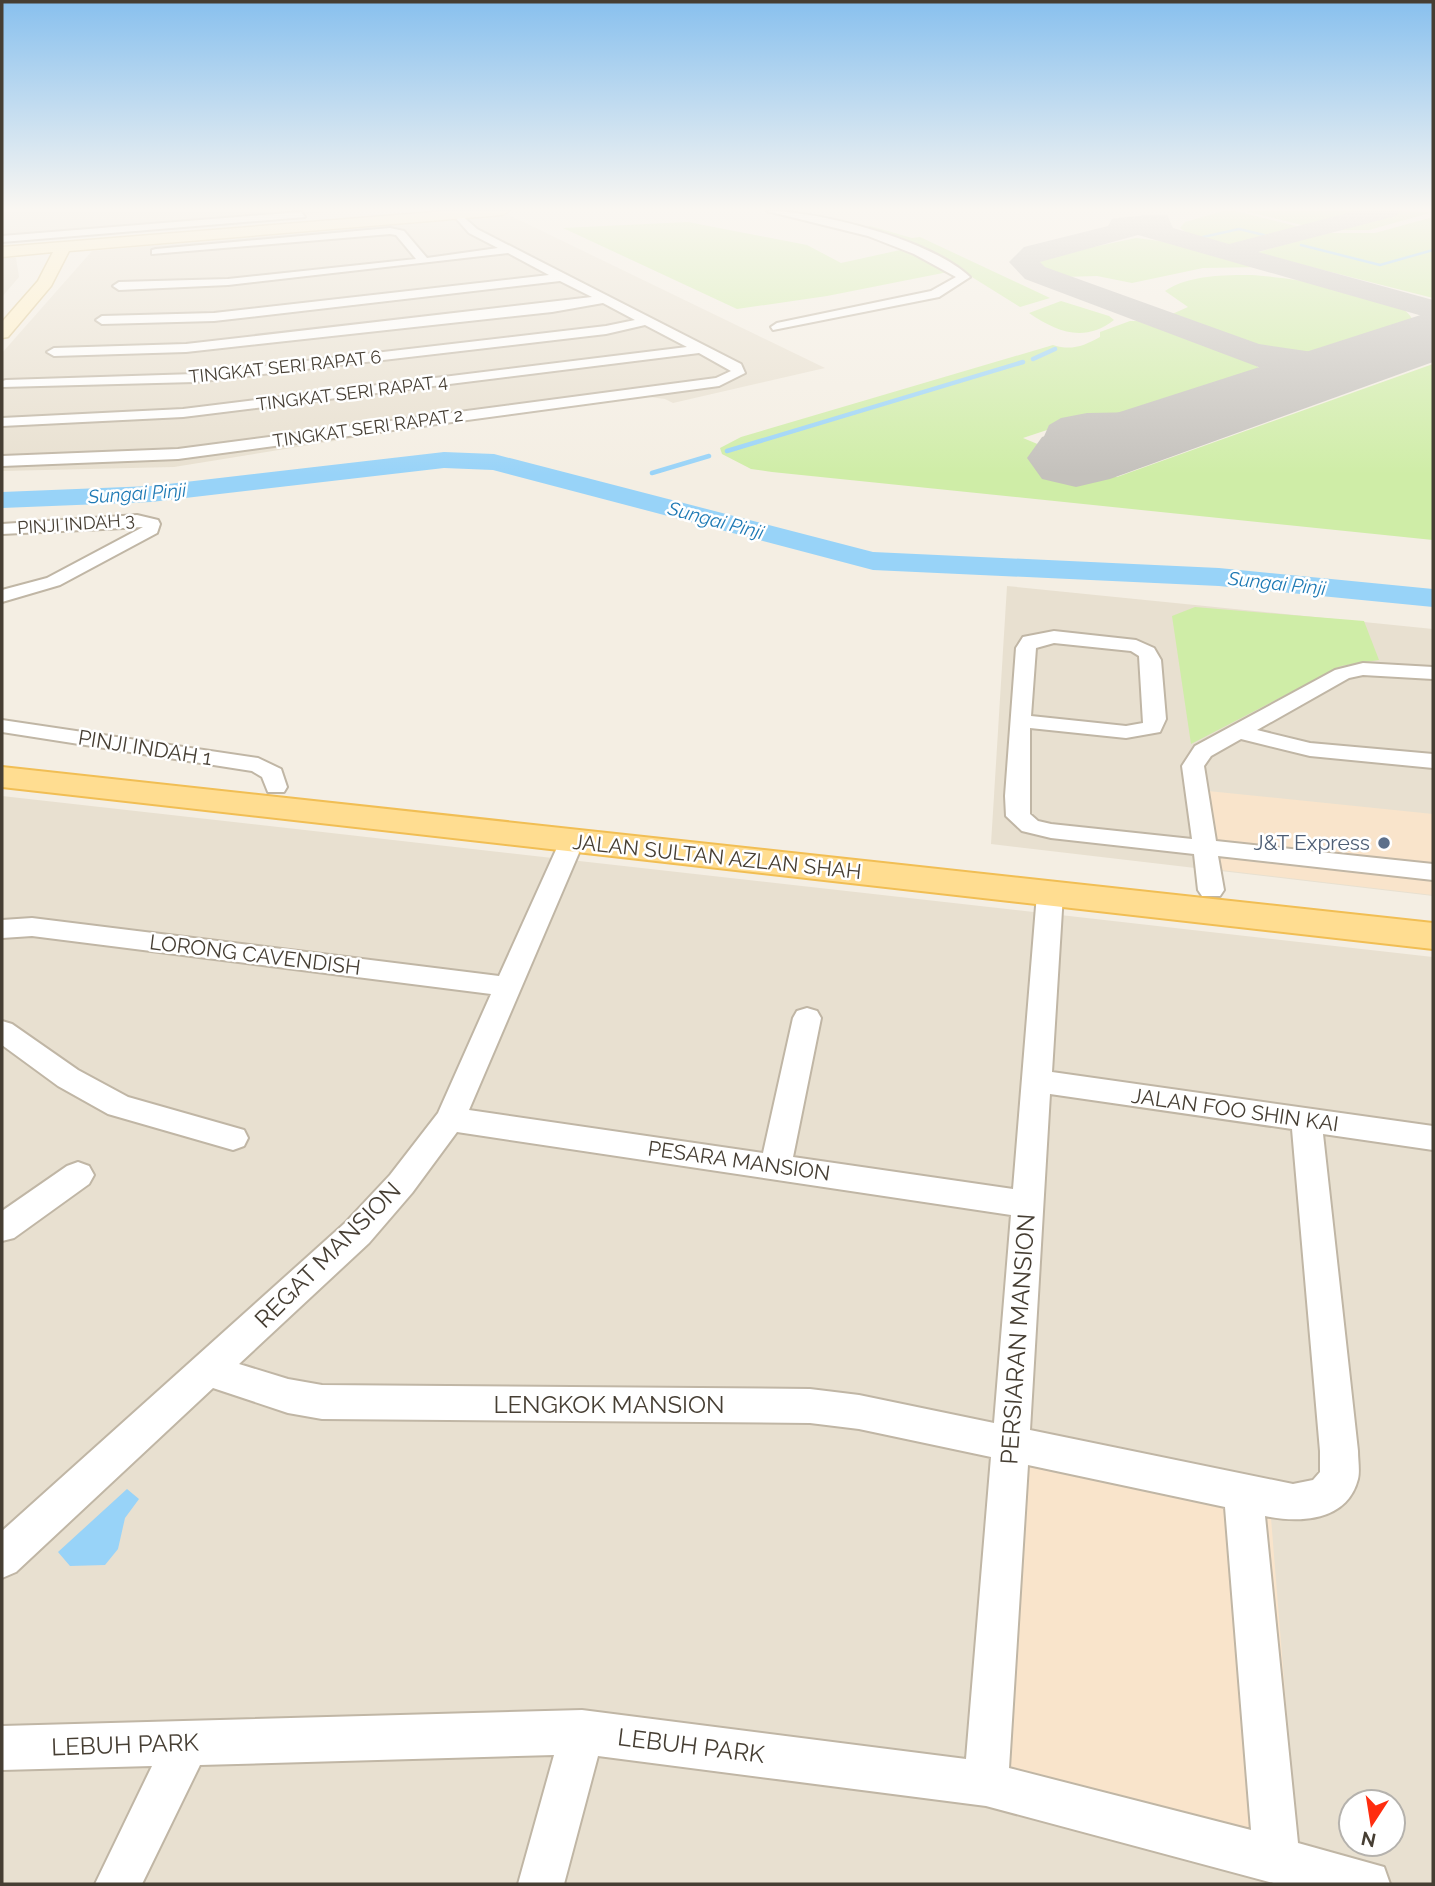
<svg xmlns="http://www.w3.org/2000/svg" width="1435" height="1886" font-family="Raleway,sans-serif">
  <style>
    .residential { fill: #e8e0d0; fill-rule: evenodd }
    .commercial { fill: #f9e4cb }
    .green { fill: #cfeda7 }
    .water { fill: #98d3f8 }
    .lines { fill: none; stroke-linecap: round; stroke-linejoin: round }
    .stream-far1 { stroke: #98d3f8; stroke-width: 2.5 }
    .stream { stroke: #98d3f8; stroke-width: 4.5 }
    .river { fill: #98d3f8; fill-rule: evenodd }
    .taxiway { fill: #c4c1bc; fill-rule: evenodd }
    .runway { fill: #c4c1bc; fill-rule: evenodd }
    .street-casing { stroke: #c0b6a5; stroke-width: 4 }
    .secondary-casing { stroke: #dcc68f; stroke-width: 3 }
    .primary-casing { stroke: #f1be54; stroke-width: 4 }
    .street { fill: #fff; fill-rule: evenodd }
    .secondary { fill: #ffefc2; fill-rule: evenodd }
    .primary { fill: #ffdd91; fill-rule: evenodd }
    .service-dot { fill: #5c6f8a; stroke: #fff; stroke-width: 2.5 }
    .labels { text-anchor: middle; stroke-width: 5; stroke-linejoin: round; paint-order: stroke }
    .far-street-label { font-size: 18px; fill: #463e33; stroke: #fff }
    .far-water-label { font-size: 19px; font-style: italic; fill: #1f7ab5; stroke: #fff }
    .street-label { font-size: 21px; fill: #463e33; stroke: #fff }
    .service-label { font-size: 21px; fill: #4e5e75; stroke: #fff; text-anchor: end }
    .near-street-label { font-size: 24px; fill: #463e33; stroke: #fff }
  </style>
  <rect width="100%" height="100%" fill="#f4eee3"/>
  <!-- residential -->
  <path class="residential" d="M2 211H340L2 242Z
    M509 215 825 368 673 403 665 399 642 396 458 421 174 467 2 471V353L92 251Z
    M2 258H16L19 277 2 297Z
    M1007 586 1433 629V896L991 844Z
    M2 796 1433 957V1884H2ZM1351 1802H1393V1844H1351Z"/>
  <!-- commercial -->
  <path class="commercial" d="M1208 791 1433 814V895L1221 870Z
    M1025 1466 1271 1518 1297 1842 1008 1769Z"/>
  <!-- green -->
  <path class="green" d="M1223 211H1236L1308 229 1236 246 1190 235 1180 228 1185 222Z
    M1244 211H1379L1314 228Z
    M1401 211 1433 212 1369 230H1328Z
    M1433 217V298L1256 253 1323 233H1375Z
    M688 222 807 245 841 263 900 250 953 271 827 296 737 309 563 228Z
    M870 226 912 238 920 237 1050 298 1020 307 951 264 864 228Z
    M1136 238 1175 243 1263 267 1203 268 1132 283 1097 276 1062 277 1045 271 1038 264 1046 257Z
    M1252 275C1280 277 1409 291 1413 322L1314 355 1266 348 1170 315 1188 307 1165 291C1188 275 1225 275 1252 275Z
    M1061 301 1109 316 1114 320C1084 343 1057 332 1029 313Z
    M1130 321H1143L1251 361 1259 368V374L1127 416 1098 413 1023 438 1117 477 1433 364V540L772 472 751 469 722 454 720 448 741 437 1053 345C1071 351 1084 346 1100 337V332Z
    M1195 607 1364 621 1379 660 1341 666 1191 744 1172 616Z"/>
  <!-- water -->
  <path class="water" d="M127 1489 139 1499 125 1518 118 1549 105 1565 70 1566 58 1552Z"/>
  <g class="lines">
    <!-- stream-far1 -->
    <path class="stream-far1" d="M1203 237 1239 229 1264 235
      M1301 245 1380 265 1433 250"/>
    <!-- stream -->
    <path class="stream" d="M1033 359 1055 349
      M727 451 1023 362
      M652 473 709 456"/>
    <!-- river -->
    <path class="river" d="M444 452 494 454 873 552 1219 568 1433 589V607L1219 586 873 570 493 470 444 468 151 502 2 508V492L151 486Z"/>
    <!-- taxiway -->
    <path class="taxiway" d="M1355 211H1400L1396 216 1258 252 1433 300V319L1138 235 1040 262 1045 267 1259 344 1313 352 1370 347 1382 350 1387 357 1382 364 1341 371 1301 372 1303 378C1292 395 1282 403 1261 398L1256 390 1268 376 1261 368 1025 279 1009 262 1024 247 1108 226 1112 219C1120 217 1160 214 1167 215L1173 228 1229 244Z
      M1204 404 1217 407 1222 415 1217 423C1169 448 1085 504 1042 441L1049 425 1061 418 1087 413 1141 412ZM1140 434C1119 443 1101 452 1081 438Z"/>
    <!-- runway -->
    <path class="runway" d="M1433 311V362L1110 479 1076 487 1042 479 1027 458 1042 437Z"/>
    <defs>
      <path id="street" d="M767 211C820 211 931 240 970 277L939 297 773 330 771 327 777 323 931 291 956 277 914 254 868 236Z
        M301 212 305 217 2 242V236Z
        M458 212 477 229 741 364 745 373 719 386 178 459 2 466V456L178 449 716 378 731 371 699 353 183 417 2 426V418L183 409 687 347 645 325 606 334 195 382 2 387V381L6 380 195 374 606 326 635 320 603 303 552 312 186 352 54 356 47 352 54 348 186 344 592 297 560 281 214 321 102 324 96 320 102 316 214 313 549 275 508 253 228 285 119 290 113 286 119 282 228 279 416 259 396 235 390 234 152 254V250L156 249 390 228 404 231 427 258 498 248 469 233 453 215Z
        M137 515 158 520 160 524 157 533 60 585 2 602V590L47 578 143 527 2 534V524Z
        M1054 631 1136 640 1154 648 1161 660 1166 719 1160 732 1126 738 1030 728V814L1038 821 1051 824 1192 839 1182 766 1195 746 1335 670 1363 663 1433 667V679L1363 675 1349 678 1257 730 1310 743 1433 754V768L1310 756 1241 739 1211 756 1204 766 1216 841 1433 864V880L1218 856 1224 890 1220 896H1202L1198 890 1194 854 1051 838 1022 831 1006 816 1005 796 1016 648 1023 637ZM1054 643 1131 651 1139 656 1143 723 1126 726 1031 716 1036 648Z
        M2 720 258 758 281 769 287 787 284 792H268L262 777 252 771 2 732Z
        M572 834 580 836 584 841 469 1110 763 1153 793 1018 797 1011 807 1008 817 1011 821 1018 793 1157 1013 1189 1037 894 1041 888H1059L1063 894 1052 1072 1433 1126V1150L1323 1134 1358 1451C1358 1460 1360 1471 1358 1479 1347 1522 1299 1523 1265 1516L1298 1843 1384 1867 1390 1884H1277L986 1806 598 1756 564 1884H518L554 1755 200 1765 142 1884H95L152 1766 2 1770V1726L582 1710 966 1759 991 1457 859 1429 810 1423 322 1419 288 1413 213 1388 16 1572 2 1578V1531L345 1223 390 1175 438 1113 491 994 32 936 2 938V920L32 918 499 976 560 841 564 836ZM1050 1094 1292 1129 1320 1451V1472L1313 1480 1293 1484 1030 1430ZM457 1132 1011 1215 994 1423 859 1395 810 1389 322 1385 288 1379 239 1364 369 1243 412 1193ZM1028 1465 1225 1507 1251 1830 1009 1768Z
        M2 1021 12 1024 78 1070 128 1097 244 1130 248 1138 244 1146 233 1150 108 1114 58 1086 2 1045Z
        M78 1162 89 1166 94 1175 89 1184 14 1238 2 1241V1211L67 1166Z"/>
      <path id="secondary" d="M447 211H509L502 215 69 251 51 286 8 337 2 338V322L38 281 53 252 2 257V247Z"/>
      <path id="primary" d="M2 767 1433 923V949L2 787Z"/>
    </defs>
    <!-- street casing -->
    <use href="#street" class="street-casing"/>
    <!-- secondary casing -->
    <use href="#secondary" class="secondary-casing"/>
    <!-- primary casing -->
    <use href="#primary" class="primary-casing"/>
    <!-- street -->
    <use href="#street" class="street"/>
    <!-- secondary -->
    <use href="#secondary" class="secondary"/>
    <!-- primary -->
    <use href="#primary" class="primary"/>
  </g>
  <!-- sky -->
  <linearGradient id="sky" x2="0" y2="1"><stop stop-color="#88c0ee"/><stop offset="0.44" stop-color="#faf7f2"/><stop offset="1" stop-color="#faf7f2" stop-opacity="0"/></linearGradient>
  <rect width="1435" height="475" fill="url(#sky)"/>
  <!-- markers -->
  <circle class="service-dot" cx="1384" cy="843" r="7"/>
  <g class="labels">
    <!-- far-street labels -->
    <g class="far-street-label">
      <text transform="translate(285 367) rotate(-6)" y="6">TINGKAT SERI RAPAT 6</text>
      <text transform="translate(352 393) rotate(-7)" y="6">TINGKAT SERI RAPAT 4</text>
      <text transform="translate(368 428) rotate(-8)" y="6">TINGKAT SERI RAPAT 2</text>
      <text transform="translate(76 524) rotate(-4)" y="6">PINJI INDAH 3</text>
    </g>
    <!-- far-water labels -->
    <g class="far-water-label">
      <text transform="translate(137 493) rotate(-4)" y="7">Sungai Pinji</text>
      <text transform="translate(716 520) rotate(15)" y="7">Sungai Pinji</text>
      <text transform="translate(1277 583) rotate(6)" y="7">Sungai Pinji</text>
    </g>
    <!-- street labels -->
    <g class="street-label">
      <text transform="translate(145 748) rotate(9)" y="7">PINJI INDAH 1</text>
      <text transform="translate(717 857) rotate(6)" y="7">JALAN SULTAN AZLAN SHAH</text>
      <text transform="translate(255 955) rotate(7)" y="7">LORONG CAVENDISH</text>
      <text transform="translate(1235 1110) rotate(8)" y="7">JALAN FOO SHIN KAI</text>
      <text transform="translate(739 1161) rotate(8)" y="7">PESARA MANSION</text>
    </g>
    <!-- service labels -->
    <g class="service-label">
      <text x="1370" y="850">J&amp;T Express</text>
    </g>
    <!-- near-street labels -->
    <g class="near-street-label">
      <text transform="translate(328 1255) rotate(-45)" y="8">REGAT MANSION</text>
      <text transform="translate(1018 1339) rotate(-86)" y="8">PERSIARAN MANSION</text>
      <text x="609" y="1413">LENGKOK MANSION</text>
      <text transform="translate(125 1745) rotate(-2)" y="8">LEBUH PARK</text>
      <text transform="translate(691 1746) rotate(7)" y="8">LEBUH PARK</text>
    </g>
  </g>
  <!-- border -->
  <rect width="1435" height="1886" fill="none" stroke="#463e33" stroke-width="7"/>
  <!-- north arrow -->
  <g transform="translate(1372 1823) rotate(192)"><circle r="33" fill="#ffffff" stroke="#b5b2ad" stroke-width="2"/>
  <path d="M0-5L12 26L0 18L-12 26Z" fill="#ff2d0f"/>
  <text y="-10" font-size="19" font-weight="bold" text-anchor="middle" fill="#463e33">N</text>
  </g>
</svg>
